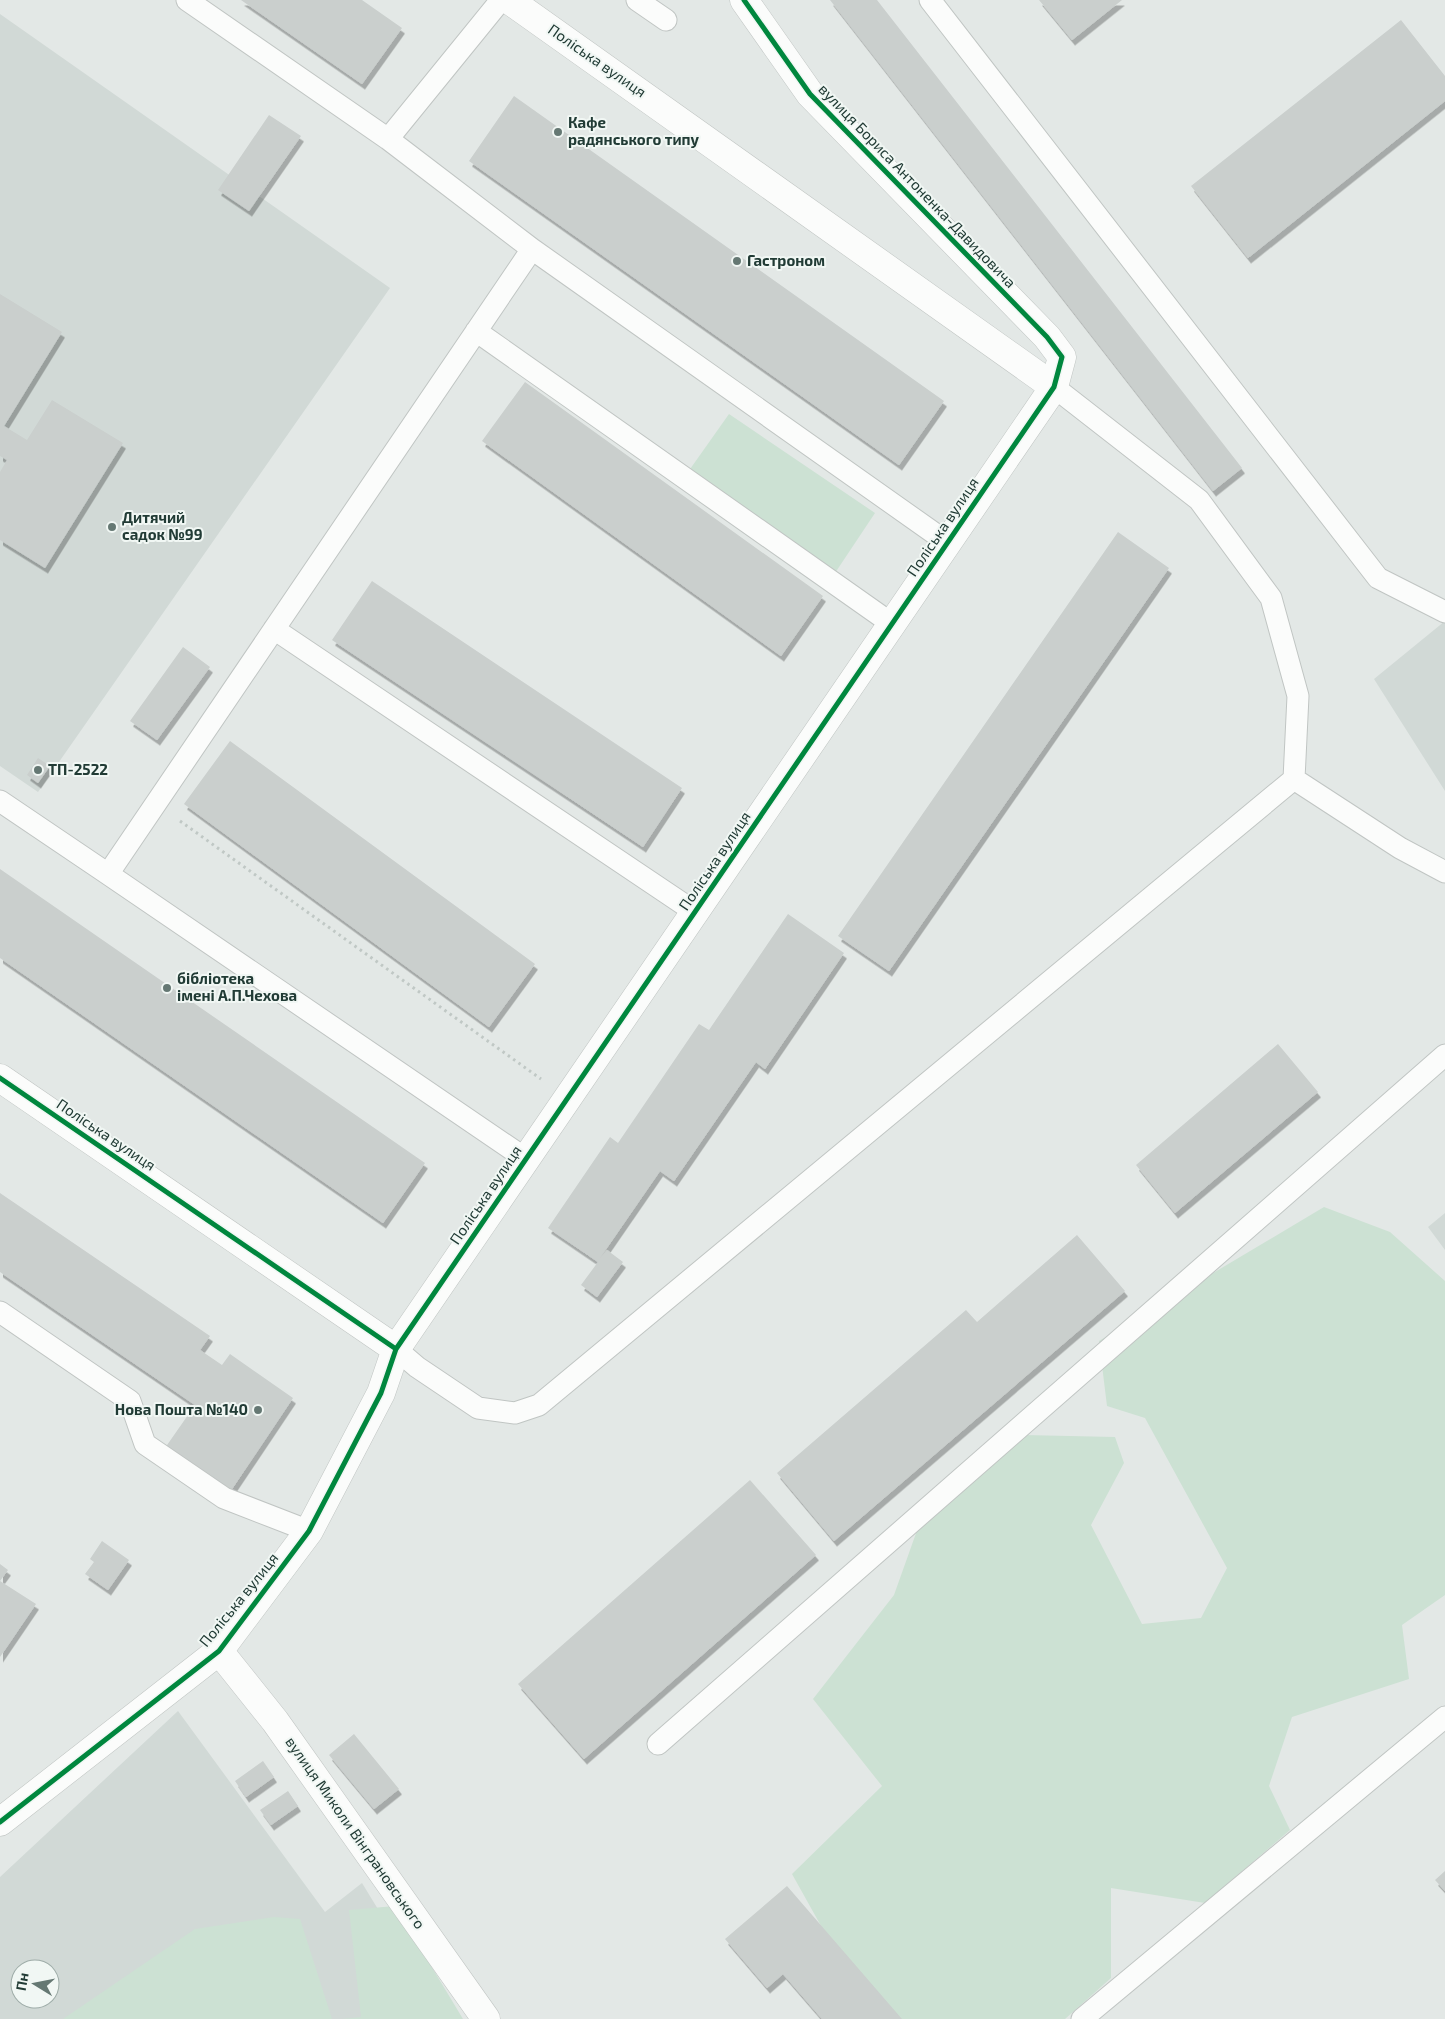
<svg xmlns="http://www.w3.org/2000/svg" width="1445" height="2019" font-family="'Exo 2',sans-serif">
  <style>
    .built { fill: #d1d9d6; fill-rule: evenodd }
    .green { fill: #cce1d3 }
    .building { fill: #cacfcd; filter: url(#shadow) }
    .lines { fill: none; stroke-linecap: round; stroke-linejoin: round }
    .service-casing { stroke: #c0c5c3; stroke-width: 23 }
    .minor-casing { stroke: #c0c5c3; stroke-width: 29 }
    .path { stroke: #c0c8c5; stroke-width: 3; stroke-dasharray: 2.5 4; stroke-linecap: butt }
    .service { stroke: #fbfcfb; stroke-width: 21 }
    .minor { stroke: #fbfcfb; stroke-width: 28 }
    .cycleway-casing { stroke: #f1f7f4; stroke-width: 8 }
    .cycleway { stroke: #00873e; stroke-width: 5 }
    .poi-dot { fill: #657873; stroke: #f1f7f4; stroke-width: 2 }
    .labels { text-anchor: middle; stroke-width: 4; stroke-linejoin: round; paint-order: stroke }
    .street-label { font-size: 15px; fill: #213b35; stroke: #f1f7f4 }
    .poi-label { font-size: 15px; font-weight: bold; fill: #213b35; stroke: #f1f7f4; text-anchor: start }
  </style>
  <defs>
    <filter id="shadow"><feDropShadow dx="3" dy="5.5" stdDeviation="0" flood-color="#0004"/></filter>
  </defs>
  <rect width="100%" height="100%" fill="#e3e8e6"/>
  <!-- built -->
  <path class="built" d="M0 14 390 288 38 792 0 766Z
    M1445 621V791L1374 679Z
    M1445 1213V1250L1428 1227Z
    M178 1711 325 1912 362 1883 445 2019H0V1877ZM20 1969H50V1999H20Z"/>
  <!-- green -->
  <path class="green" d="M729 414 875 513 835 573 688 472Z
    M1324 1207 1390 1232 1445 1281V1595L1402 1625 1409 1679 1292 1717 1269 1786 1290 1830 1205 1903 1111 1888V1978L1065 2019H873L792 1874 882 1786 813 1699 894 1595 930 1494 1024 1435 1115 1437 1124 1463 1091 1525 1142 1624 1201 1618 1227 1568 1145 1418 1107 1406 1099 1341Z
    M395 1906 463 2019H342L361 2017 349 1910Z
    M274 1917 300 1919 332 2019H63L195 1929Z"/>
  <!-- building -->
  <path class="building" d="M241 0H362L402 28 362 84Z
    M830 0H877L1242 468 1213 491Z
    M1039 0H1122L1072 40Z
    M1401 20 1445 76V101L1248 258 1191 186Z
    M514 96 944 401 899 465 469 161Z
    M269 115 301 136 249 211 218 190Z
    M0 294 62 332 4 426 27 440 52 400 123 443 45 568 0 540V472L7 460 0 456Z
    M525 382 823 596 781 656 482 441Z
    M1118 532 1169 568 889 971 838 936Z
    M372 581 682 788 643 847 332 640Z
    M183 647 210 667 157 740 130 721Z
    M230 741 535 964 489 1027 184 804Z
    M38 758 50 766 38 783 27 775Z
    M0 869 425 1163 383 1223 0 958Z
    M788 914 844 953 765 1069 756 1062 674 1181 660 1171 600 1258 607 1250 623 1262 597 1297 581 1285 598 1262 548 1228 610 1137 618 1143 699 1024 709 1030Z
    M1278 1044 1318 1092 1175 1213 1136 1165Z
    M0 1193 210 1336 200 1350 222 1365 230 1354 293 1398 230 1492 165 1448 195 1405 0 1272Z
    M1077 1235 1125 1291 834 1541 777 1473 966 1310 977 1322Z
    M750 1480 816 1555 584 1759 518 1684Z
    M102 1541 129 1560 108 1590 85 1574 94 1562 90 1559Z
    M0 1564 8 1570 0 1581 36 1604 0 1657Z
    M354 1734 399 1789 374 1809 329 1755Z
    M263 1761 274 1777 246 1797 235 1781Z
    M288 1791 298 1806 271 1825 260 1810Z
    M1445 1871V1891L1435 1880Z
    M787 1886 902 2019H822L783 1974 767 1988 725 1939Z"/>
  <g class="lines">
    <defs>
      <path id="service" d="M637 0 666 20
        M930 0 1378 578 1445 612
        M388 139 501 0
        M532 249 948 543
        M476 331 892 624
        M1054 387 1199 500 1271 598 1298 696 1294 779 1400 848 1445 872
        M274 629 695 912
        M0 801 108 874 532 249 388 139 187 0
        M108 874 526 1159
        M0 1312 130 1401 145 1444 224 1498 309 1531
        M396 1349 417 1367 478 1408 515 1413 539 1405 1294 779
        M658 1744 1445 1055
        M1082 2019 1445 1717"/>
      <path id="minor" d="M509 0 1054 387
        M0 1078 396 1349
        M219 1651 275 1721 486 2019
        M0 1822 219 1651 309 1531 381 1393 396 1349 1054 387 1062 357 1047 337 810 94 744 0"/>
    </defs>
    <!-- service casing -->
    <use href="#service" class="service-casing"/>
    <!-- minor casing -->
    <use href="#minor" class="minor-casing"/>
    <!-- path -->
    <path class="path" d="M180 821 541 1079"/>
    <!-- service -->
    <use href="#service" class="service"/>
    <!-- minor -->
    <use href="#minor" class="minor"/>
    <defs>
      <path id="cycleway" d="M0 1078 396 1349
        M0 1822 219 1651 309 1531 381 1393 396 1349 1054 387 1062 357 1047 337 810 94 744 0"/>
    </defs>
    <!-- cycleway casing -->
    <use href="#cycleway" class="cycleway-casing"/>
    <!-- cycleway -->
    <use href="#cycleway" class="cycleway"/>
  </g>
  <!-- markers -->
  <g class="poi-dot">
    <circle cx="558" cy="132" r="5"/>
    <circle cx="737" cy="261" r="5"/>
    <circle cx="112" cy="527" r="5"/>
    <circle cx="38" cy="770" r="5"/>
    <circle cx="167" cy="988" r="5"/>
    <circle cx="258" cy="1410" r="5"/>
  </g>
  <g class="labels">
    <!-- street labels -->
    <g class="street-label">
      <text transform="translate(597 61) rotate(35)" y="5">Поліська вулиця</text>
      <text transform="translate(917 186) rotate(46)" y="5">вулиця Бориса Антоненка-Давидовича</text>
      <text transform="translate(943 527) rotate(-56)" y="5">Поліська вулиця</text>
      <text transform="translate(715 861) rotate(-56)" y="5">Поліська вулиця</text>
      <text transform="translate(106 1135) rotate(34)" y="5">Поліська вулиця</text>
      <text transform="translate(486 1195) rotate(-56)" y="5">Поліська вулиця</text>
      <text transform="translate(239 1600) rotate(-51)" y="5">Поліська вулиця</text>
      <text transform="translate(355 1833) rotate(55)" y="5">вулиця Миколи Вінграновського</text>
    </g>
    <!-- poi labels -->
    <g class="poi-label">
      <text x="568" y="128">Кафе<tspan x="568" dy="17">радянського типу</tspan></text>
      <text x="747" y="266">Гастроном</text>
      <text x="122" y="523">Дитячий<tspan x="122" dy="17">садок №99</tspan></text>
      <text x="48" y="775">ТП-2522</text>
      <text x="177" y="984">бібліотека<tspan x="177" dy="17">імені А.П.Чехова</tspan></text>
      <text x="248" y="1415" text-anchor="end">Нова Пошта №140</text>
    </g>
  </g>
  <!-- north arrow -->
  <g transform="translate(35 1984) rotate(280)"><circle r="24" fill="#f1f7f4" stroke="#9eaca8"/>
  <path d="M0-4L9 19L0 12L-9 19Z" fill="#657873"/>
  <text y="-8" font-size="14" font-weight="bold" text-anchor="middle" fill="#213b35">Пн</text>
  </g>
</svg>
